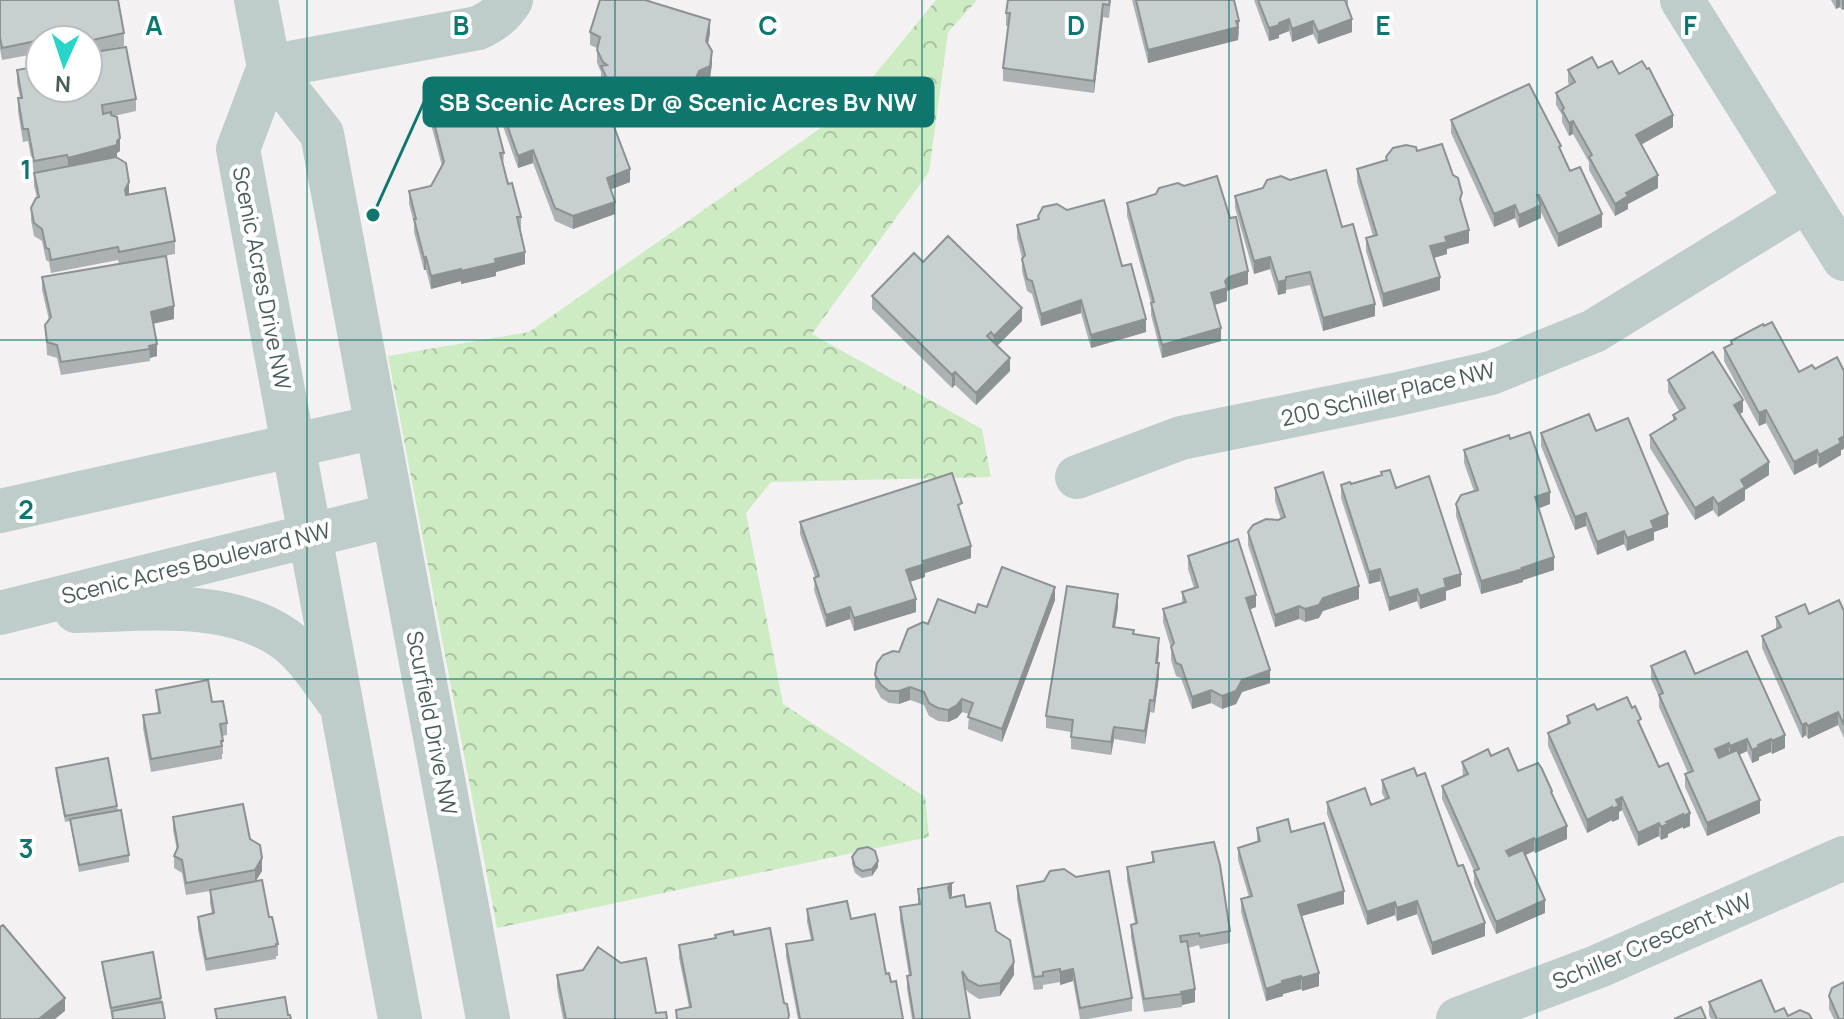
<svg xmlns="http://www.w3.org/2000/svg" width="1844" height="1019" font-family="Manrope,sans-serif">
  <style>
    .park { fill: url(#park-crowns) }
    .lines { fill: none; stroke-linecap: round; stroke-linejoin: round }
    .minor { stroke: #beccca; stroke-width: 44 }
    .wall { fill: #acb2b3 }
    .shaded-wall { fill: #8c9192 }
    .building { fill: #c8cfd0; stroke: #8c9192; stroke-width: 2 }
    .grid { fill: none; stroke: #0f766e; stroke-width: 2; stroke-opacity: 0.55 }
    .labels { text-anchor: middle; stroke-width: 8; stroke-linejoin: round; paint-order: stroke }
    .street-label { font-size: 22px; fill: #4a5d5a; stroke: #fff }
    .grid-label { font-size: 26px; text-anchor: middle; font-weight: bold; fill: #0f766e; stroke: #fff; stroke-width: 8; stroke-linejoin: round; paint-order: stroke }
    .leader { fill: none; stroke: #0f766e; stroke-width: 3 }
    .callout-dot { fill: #0f766e; stroke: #fff; stroke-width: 3 }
    .callout { fill: #0f766e; stroke: #0f766e; stroke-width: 3 }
    .callout-label { font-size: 24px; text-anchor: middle; font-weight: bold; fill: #fff }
  </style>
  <defs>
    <pattern id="park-crowns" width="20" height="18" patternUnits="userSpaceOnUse" patternTransform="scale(2)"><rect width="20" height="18" fill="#ceecc3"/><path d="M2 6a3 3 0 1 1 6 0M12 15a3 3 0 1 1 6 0" fill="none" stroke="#a9c2a1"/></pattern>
  </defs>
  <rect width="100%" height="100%" fill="#f3f1f2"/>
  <!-- park -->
  <path class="park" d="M936 0H977L948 32 929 172 812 334 982 429 991 477 771 482 746 513 783 704 925 797 929 837 497 928 388 356 529 332 845 111Z"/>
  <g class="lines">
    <!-- minor -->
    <path class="minor" d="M256 0 269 67 322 134 488 1019
      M1682 0 1844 259
      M269 67 238 149 400 1019
      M269 67 478 28C493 21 502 14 511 0
      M1077 477 1181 438 1398 394 1491 373 1594 331 1807 200
      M0 511 376 427
      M76 611C144 610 227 598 285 639 306 654 322 680 337 700
      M0 613 393 515
      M1458 1019 1599 966 1844 858"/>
  </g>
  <!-- wall -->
  <path class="wall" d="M0 0 124 33V46L94 52 136 99V111L114 116 120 151 117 153V158L129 194 175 241V254L123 263 174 319 153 324 157 356 150 358V361L61 375 57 358 47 355 45 325 49 320 42 290V277L119 264 118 260 51 273 49 262 46 260 42 241 34 236 31 220V208L37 198 34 186V173L28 141 23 142 18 111V98H20L17 83V70L88 88V40H40V53L2 60 0 49Z
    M1111 0 1109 18 1103 17 1094 93 1003 81V68L1009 26H1006V13Z
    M1132 0H1234L1239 33 1238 40 1148 63Z
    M1254 0H1348V9L1352 32 1318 44 1313 34 1292 42 1289 31 1279 35V38L1269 41Z
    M1831 0H1844L1842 10 1840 7 1836 9Z
    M590 32 710 33 708 44 712 64 710 78 699 84 683 121 620 103 618 92 609 96 601 79V72L597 63V48L590 45Z
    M1598 68 1619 74 1673 127 1641 145 1658 188 1628 204V209L1615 216 1589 170V162L1573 134 1569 136 1562 122V115L1556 105V93L1569 85 1568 82V70Z
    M551 94 579 111 630 182 611 189 615 214 573 229 555 221 533 163 518 168 500 118V105Z
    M432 115 504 153 503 166 508 184 521 217V229H520L525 264 496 272V276L461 284V281L431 289 426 270H424L414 232V223L409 204V191L431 186 442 166 432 128Z
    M1451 120 1561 151 1570 171 1602 227 1558 247 1541 212V218L1519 228 1515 218 1494 227 1451 133Z
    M1417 151 1462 207 1469 243 1447 249V254L1434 258 1440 290 1383 307 1366 251V238L1373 236 1357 182V169L1386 161V157Z
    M1235 196 1342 227 1375 316 1323 331 1310 285 1286 290V293L1278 295 1270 269 1254 274 1235 208Z
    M1127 203 1248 284 1229 290 1227 291V301L1214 305 1221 341 1162 358 1151 315V303L1127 216Z
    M1038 216 1122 266 1146 332 1091 348 1081 313 1041 326 1032 294 1027 291 1022 271V258L1017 238V225L1038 220Z
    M923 262 1022 321 997 346 1010 371 976 405 955 385 952 388 872 309V296Z
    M1731 341 1799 372 1815 369 1844 371V449L1841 450V455L1819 468 1817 463 1794 475 1766 423 1759 426 1724 361V348L1731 344Z
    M1668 380 1743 412 1739 414 1769 475 1745 490V500L1718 517 1713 510 1695 520 1650 448V435L1673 420V415L1679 411 1668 392Z
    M1596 431 1668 527 1654 532V540L1627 551 1624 544 1597 555 1586 526 1575 530 1541 446V433Z
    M1510 439 1550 504 1538 508 1554 570 1523 580V582L1481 594 1456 516V504L1474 491 1464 463V450Z
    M1381 472 1396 488 1461 586 1446 591V600L1420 609 1417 601 1389 611 1380 581 1369 584 1341 498V485L1351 484 1381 475Z
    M1275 488 1359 599 1323 611 1319 618 1305 622 1299 619 1275 627 1248 545V532L1281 519 1275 501Z
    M962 515 971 558 925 573V577L910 582 916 612 854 631 850 619 826 627 814 590 815 577 800 534V522Z
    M1188 556 1256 607 1250 609 1270 683 1242 692 1236 704 1222 709 1211 703 1192 709 1181 678 1176 676 1171 660V648L1163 622V609L1182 603V592L1194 588 1188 569Z
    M1055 600 1002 742 968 729 969 714 962 712 957 718 948 722 938 721 929 716 924 705 910 700 899 704 889 703 881 698 875 687V675L928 624 975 613 987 607Z
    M1118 607 1115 627 1134 635 1159 651 1158 663 1159 676 1154 713 1150 712 1145 744 1114 739 1111 755 1071 749V732L1046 728V716Z
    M1844 611V738L1838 725 1808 739 1806 735 1802 738 1762 648V636L1776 629V617Z
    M1651 666 1695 674 1785 748 1772 754 1771 752 1759 757V760L1752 763 1747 751 1739 755 1760 813 1707 836 1685 787V774L1688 773 1659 707V697L1651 679Z
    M156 690 212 702 227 723V735L222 736 223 754H222V759L151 772 143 728V715L158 713Z
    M1597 710 1641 727 1659 767 1690 826 1683 829V827L1668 834V837L1661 840 1659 836 1638 846 1622 810 1619 812V819L1612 822V820L1587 833 1548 746V733L1567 725V716Z
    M1491 756 1518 771 1552 796 1567 839 1535 853 1534 851 1525 855 1545 913 1496 934 1474 884V871L1442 799V786L1463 776 1462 762Z
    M56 768 117 806 129 855V862L79 872 70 821 65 822 56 774Z
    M1382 780 1458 866 1485 936 1432 955 1417 914 1397 921 1395 915 1367 925 1327 814V802L1371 805 1385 799 1382 793Z
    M173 817 250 839 262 871 256 881 278 944V956H276V959L206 971 198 929V917L212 914 210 903V891L186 895 182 873 174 868V856L177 850 173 830Z
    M1257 828 1291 832 1344 904 1302 916 1319 986 1302 991 1301 989 1283 994V996L1266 1001 1241 912V899L1249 897 1238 860V848L1257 842Z
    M1152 852 1230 931V943L1200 949 1199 945 1188 948 1195 1002 1182 1005V1007L1144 1012 1131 937V925L1135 924 1127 880V867L1152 862Z
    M852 857 878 867 872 876 862 878 855 873 852 864Z
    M1017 886 1132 998V1011L1088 1019H1080L1073 981 1060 985V982L1043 985V989L1034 990 1017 899Z
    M918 889 952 896 950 898 966 907 996 931 1014 975 1000 996 979 999 968 992 965 988 970 1019H912L907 989V976H909L900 920V907L918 904Z
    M807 909 851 919 891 982 903 1019H798L786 957V944L811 940 807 922Z
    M734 935 784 1003 789 1019H676V1010L689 1007 679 958V945Z
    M102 962 161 998 165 1019H112L102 968Z
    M557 975 656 1013 667 1019H563L557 988Z
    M1829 996 1844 1019H1834L1829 1009Z
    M1709 1002 1775 1012 1788 1016 1812 1019H1711L1709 1015Z"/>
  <!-- shaded-wall -->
  <path class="shaded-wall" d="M1836 0H1840V7L1836 9Z
    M1842 0H1844V9L1842 10Z
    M1103 4V17L1094 93V81Z
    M1289 19V31L1279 35V38L1269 41V28Z
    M1352 19V32L1318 44V32Z
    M710 20V33L706 54V41Z
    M1239 21 1238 40 1148 63V50Z
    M1313 21V34L1292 42V29Z
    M712 51V64L710 78 699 84 683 121V108L699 71Z
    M618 79V92L609 96V83Z
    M1673 115V127L1636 147V135Z
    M1573 121V134L1569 136V123Z
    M120 138V151L117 153V158L68 171V158L117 141Z
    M533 150V163L518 168V156Z
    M630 169V182L607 191V178Z
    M1658 175V188L1628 204V209L1615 216V204L1626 193Z
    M129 182V194L125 202V190Z
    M1537 195H1539V206L1541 205V218L1519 228V215Z
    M615 202V214L573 229V216Z
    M1515 205V218L1494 227V214Z
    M1602 214V227L1558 247V234Z
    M1469 230V243L1447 249V254L1430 259V246L1445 237Z
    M525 252V264L496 272V276L461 284V271L495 259Z
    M426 257V270H424V258Z
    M1270 257V269L1254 274V261Z
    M461 269V281L431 289V276Z
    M1248 271V284L1229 290 1227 291V301L1211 306V293L1229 277Z
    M1440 277V290L1383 307V294Z
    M1286 280V293L1278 295V282Z
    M1081 300V313L1041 326V314Z
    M1375 304V316L1323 331V318Z
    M174 306V319L151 324V312Z
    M1022 308V321L994 349V336Z
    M1146 319V332L1091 348V335Z
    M1221 328V341L1162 358V345Z
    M157 344V356L150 358 149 346Z
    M1010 358V371L976 405V393Z
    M955 372V385L952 388V375Z
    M1743 400V412L1734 418V405Z
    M1766 410V423L1759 426V413Z
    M1844 436V449L1841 450V455L1819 468V455Z
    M1817 450V463L1794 475V462Z
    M1769 462V475L1745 490V500L1718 517V504L1741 480Z
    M1550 492V504L1535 510V497Z
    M1713 497V510L1695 520V508Z
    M1586 513V526L1575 530V517Z
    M1668 514V527L1654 532V540L1627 551V538L1651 521Z
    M1624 531V544L1597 555V542Z
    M971 546V558L925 573V577L906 583V570L923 561Z
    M1554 557V570L1523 580V582L1481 594V581Z
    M1380 569V581L1369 584V572Z
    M1461 574V586L1446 591V600L1420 609V596L1444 579Z
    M1359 586V599L1323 611 1319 618 1305 622V609L1323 598Z
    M1055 587V600L1002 742V729Z
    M1417 589V601L1389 611V598Z
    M1118 594V607L1113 639V627Z
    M1256 595V607L1246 611V598Z
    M916 599V612L854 631V618Z
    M1299 606V619L1275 627V615Z
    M850 607V619L826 627V615Z
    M1159 638V651L1156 676V663Z
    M1159 663V676L1154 713V701Z
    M1270 670V683L1242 692 1236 704 1222 709V696L1242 680Z
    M910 687V700L899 704V691Z
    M1211 690V703L1192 709V697Z
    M962 699V712L957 718 948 722V710Z
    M1150 700V712L1145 744V731Z
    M1838 712V725L1808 739V726Z
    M1806 723V735L1802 738V725Z
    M1114 727V739L1111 755V742Z
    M1785 735V748L1772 754V741Z
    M1747 739V751L1730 759V746Z
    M1771 739V752L1759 757V760L1752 763V750L1758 745Z
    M1729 743V756L1715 762V749Z
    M1622 797V810L1619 812V819L1612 822V809L1616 800Z
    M1760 800V813L1707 836V823Z
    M1612 807V820L1587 833V820Z
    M1690 813V826L1683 829V816Z
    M1683 814V827L1668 834V837L1661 840V827L1666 822Z
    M1659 823V836L1638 846V833Z
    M1567 826V839L1535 853V840Z
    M1534 838V851L1506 864V851Z
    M262 858V871L255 882V870Z
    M878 861V867L872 876V869Z
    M952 883V896L948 900V887Z
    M1344 891V904L1298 917V905Z
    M1545 900V913L1496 934V922Z
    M1417 901V914L1397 921V908Z
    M1395 902V915L1367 925V912Z
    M1485 923V936L1432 955V943Z
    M1014 962V975L1000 996V983Z
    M1073 969V981L1060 985V972Z
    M1319 973V986L1302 991V978Z
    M1301 976V989L1283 994V996L1266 1001V989L1282 981Z
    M1195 989V1002L1182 1005 1181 992Z
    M65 998V1011L55 1019H39Z"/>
  <!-- building -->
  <path class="building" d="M0 0H118L124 33 88 41 60 40V36L2 48 0 37Z
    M600 0H645L710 20 706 41 712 51 710 66 699 71 683 108 620 90 618 79 609 83 601 66 607 65 603 62 597 50 600 37 590 32Z
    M1008 0H1110L1109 5 1103 4 1094 81 1003 68 1010 13H1006Z
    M1136 0H1234L1239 21H1236L1238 27 1148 50Z
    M1258 0H1345L1352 19 1318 32 1313 21 1292 29 1289 19 1279 23V25L1269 28Z
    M126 47 136 99 102 105 103 114 111 112V115L117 117 120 138 117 141V145L68 158 67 155 34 161 28 129H23L18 98H22L17 70 40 66V88H88V53Z
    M1592 57 1598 68 1612 61 1619 74 1642 61 1647 69 1649 68 1673 115 1636 135 1658 175 1626 193 1628 196 1615 204 1589 157 1592 155 1573 121 1569 123 1562 110 1564 108 1556 93 1575 82 1568 70Z
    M1529 84 1561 146 1559 147 1570 171 1580 167 1602 214 1558 234 1539 195H1537L1541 205 1519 215 1515 205 1494 214 1451 120Z
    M548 87 551 94 570 87 579 111 605 103 630 169 607 178 615 202 573 216 555 208 533 150 518 156 500 105Z
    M490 100 504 153H500L508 184 512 183 521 217H517L525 252 495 259 496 263 461 271V269L431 276 426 257 424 258 414 219H416L409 191 431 186 444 162 432 115Z
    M1442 144 1453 175 1458 178 1462 193 1460 199 1469 230 1445 237 1447 242 1430 246 1440 277 1383 294 1366 238 1377 235 1357 169 1387 160 1386 157 1393 148 1406 145 1416 147 1417 151Z
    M116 157 126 163 129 182 125 190 126 195 165 188 175 241 119 252 118 247 51 260 49 249 46 248 42 229 34 223 31 208 36 198 39 197 34 173Z
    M1326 170 1342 227 1353 224 1375 304 1323 318 1310 272 1286 277V280L1278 282 1270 257 1254 261 1235 196 1263 188 1267 180 1278 177 1281 176 1290 180Z
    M1217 176 1230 218 1236 217 1248 271 1229 277 1225 281 1227 288 1211 293 1221 328 1162 345 1151 303 1154 302 1127 203 1156 194 1159 188 1178 183 1184 186Z
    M1104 200 1122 266 1131 264 1146 319 1091 335 1081 300 1041 314 1032 281 1027 279 1022 259 1025 255 1017 225 1039 219 1038 216 1043 207 1057 204 1067 210Z
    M948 236 1022 308 994 336 991 332 987 336 1010 358 976 393 955 372 952 375 872 296 914 253 923 262Z
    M166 256 174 306 151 312 157 344 149 346 150 349 61 362 57 345 47 342 45 325 51 317 42 277Z
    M1772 322 1799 372 1812 365 1815 369 1837 357 1844 371V436L1839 439 1841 443 1819 455 1817 450 1794 462 1766 410 1759 413 1724 348 1732 344 1731 341 1763 324 1764 326Z
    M1713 352 1743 400 1734 405 1769 462 1741 480 1745 487 1718 504 1713 497 1695 508 1650 435 1676 419 1673 415 1685 408 1668 380Z
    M1589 414 1596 431 1628 418 1668 514 1651 521 1654 528 1627 538 1624 531 1597 542 1586 513 1575 517 1541 433Z
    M1530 432 1550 492 1535 497 1554 557 1522 568 1523 569 1481 581 1456 504 1461 495 1478 490 1464 450 1509 435 1510 439Z
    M1390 470 1396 488 1429 476 1461 574 1444 579 1446 587 1420 596 1417 589 1389 598 1380 569 1369 572 1341 485 1350 482 1351 484 1382 475 1381 472Z
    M1323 472 1359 586 1323 598 1319 605 1305 609 1299 606 1275 615 1248 532 1253 525 1266 519 1278 520 1285 517 1275 488Z
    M952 473 962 503 958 505 971 546 923 561 925 564 906 570 916 599 854 618 850 607 826 615 814 578 819 576 800 522Z
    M1238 539 1256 595 1246 598 1270 670 1242 680 1236 691 1222 696 1211 690 1192 697 1181 665 1176 663 1171 647 1174 643 1163 609 1186 602 1182 592 1198 587 1188 556Z
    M1002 567 1055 587 1002 729 968 717 973 703 962 699 957 705 948 710 938 708 929 703 924 692 910 687 899 691H889L881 685 875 675 877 663 883 655 893 651 899 652 908 629 923 622 928 624 938 599 975 613 978 604 987 607Z
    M1067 586 1118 594 1113 627 1134 630 1133 634 1159 638 1156 663H1159L1154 701 1150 700 1145 731 1114 727 1111 742 1071 737 1073 720 1046 716Z
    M1839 600 1844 611V725L1838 712 1808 726 1806 723 1802 725 1762 636 1781 627 1776 617 1805 604 1809 614Z
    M1685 651 1695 674 1747 651 1785 735 1772 741 1771 739 1758 745 1759 747 1752 750 1747 739 1730 746 1729 743 1715 749 1719 758 1737 750 1760 800 1707 823 1685 774 1693 771 1659 695 1663 693 1651 666Z
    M208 680 212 702 223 701 227 723 220 724 223 741H221L222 746 151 759 143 715 160 713 156 690Z
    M1627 697 1632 708 1635 706 1641 719 1638 721 1659 767 1668 763 1690 813 1683 816V814L1666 822 1668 824 1661 827 1659 823 1638 833 1622 797 1616 800 1619 806 1612 809V807L1587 820 1548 733 1570 723 1567 716 1594 704 1597 710Z
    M1508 748 1518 771 1538 763 1542 769 1552 791 1551 792 1567 826 1535 840 1534 838 1506 851 1509 856 1523 850 1545 900 1496 922 1474 871 1479 869 1442 786 1468 774 1462 762 1488 749 1491 756Z
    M108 758 117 806 65 816 56 768Z
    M1414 768 1417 776 1425 773 1458 866 1463 865 1485 923 1432 943 1417 901 1397 908 1395 902 1367 912 1327 802 1365 788 1371 805 1389 798 1382 780Z
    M243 804 250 839 260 845 262 858 255 870 186 883 182 860 174 856 178 847 173 817Z
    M121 810 129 855 79 865 70 819Z
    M1288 819 1291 832 1324 823 1344 891 1298 905 1319 973 1302 978 1301 976 1282 981 1283 983 1266 989 1241 899 1252 896 1238 848 1260 841 1257 828Z
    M1214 842 1220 865 1230 931 1200 936 1199 933 1180 936 1181 942 1187 941 1195 989 1181 992 1182 994 1144 999 1131 925 1137 923 1127 867 1154 862 1152 852Z
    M868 847 875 851 878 861 872 869 862 871 855 866 852 857 858 849Z
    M1064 869 1076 877 1109 871 1132 998 1080 1008 1073 969 1060 972V969L1043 972V976L1034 977 1017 886 1044 881 1050 871Z
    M262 880 269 917H272L273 921 278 944H276V946L206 959 198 917 214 913 210 890Z
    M952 883 948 887 950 898 964 895 966 907 990 903 996 931 1010 940 1014 962 1000 983 979 986 968 980 962 971 970 1019H914L907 976 911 975 900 907 920 904 918 889Z
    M847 901 851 919 875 914 886 974 889 973 891 982 896 981 903 1019H800L786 944 813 940 807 909Z
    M3 925 65 998 39 1019H0V927Z
    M770 928 784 1003 787 1004 789 1015 788 1019H677L676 1010 691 1007 679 945 716 938 715 935 733 931 734 935Z
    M598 947 621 963 646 958 656 1013 666 1012 667 1019H566L557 975 583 970Z
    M153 952 161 998 111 1008 102 962Z
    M1761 980 1775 1012 1784 1008 1788 1016 1800 1010 1809 1014 1812 1019H1717L1709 1002Z
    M1844 982V1019H1839L1829 996 1832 988Z
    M285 997 288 1015H290L291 1019H217L215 1009Z
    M162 1002 165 1019H113L112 1011Z
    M1701 1007 1706 1019H1674Z"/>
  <!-- grid -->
  <path class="grid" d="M307 0V1019M615 0V1019M922 0V1019M1229 0V1019M1537 0V1019M0 340H1844M0 679H1844"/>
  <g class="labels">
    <!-- street labels -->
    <g class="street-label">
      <text transform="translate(262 278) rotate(79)" y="8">Scenic Acres Drive NW</text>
      <text transform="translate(1388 394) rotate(-13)" y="8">200 Schiller Place NW</text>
      <text transform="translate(196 563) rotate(-14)" y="8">Scenic Acres Boulevard NW</text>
      <text transform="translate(432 723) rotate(79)" y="8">Scurfield Drive NW</text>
      <text transform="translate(1652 941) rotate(-23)" y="8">Schiller Crescent NW</text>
    </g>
  </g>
  <g class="grid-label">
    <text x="154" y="35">A</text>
    <text x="461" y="35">B</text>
    <text x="768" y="35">C</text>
    <text x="1076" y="35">D</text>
    <text x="1383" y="35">E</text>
    <text x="1690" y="35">F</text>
    <text x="26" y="179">1</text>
    <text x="26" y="519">2</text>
    <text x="26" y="858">3</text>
  </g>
  <!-- callouts -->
  <path class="leader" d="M373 215L424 102"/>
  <circle class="callout-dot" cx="373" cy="215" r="8"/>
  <rect class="callout" x="424" y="78" width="509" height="48" rx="8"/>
  <g class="callout-label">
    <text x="678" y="111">SB Scenic Acres Dr @ Scenic Acres Bv NW</text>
  </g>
  <!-- north arrow -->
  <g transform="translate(64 64) rotate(183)"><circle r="38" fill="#ffffff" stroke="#b7bebd" stroke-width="2"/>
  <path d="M0-6L14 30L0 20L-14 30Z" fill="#28d6c9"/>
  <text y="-12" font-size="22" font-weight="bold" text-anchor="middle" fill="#4a5d5a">N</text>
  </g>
</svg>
